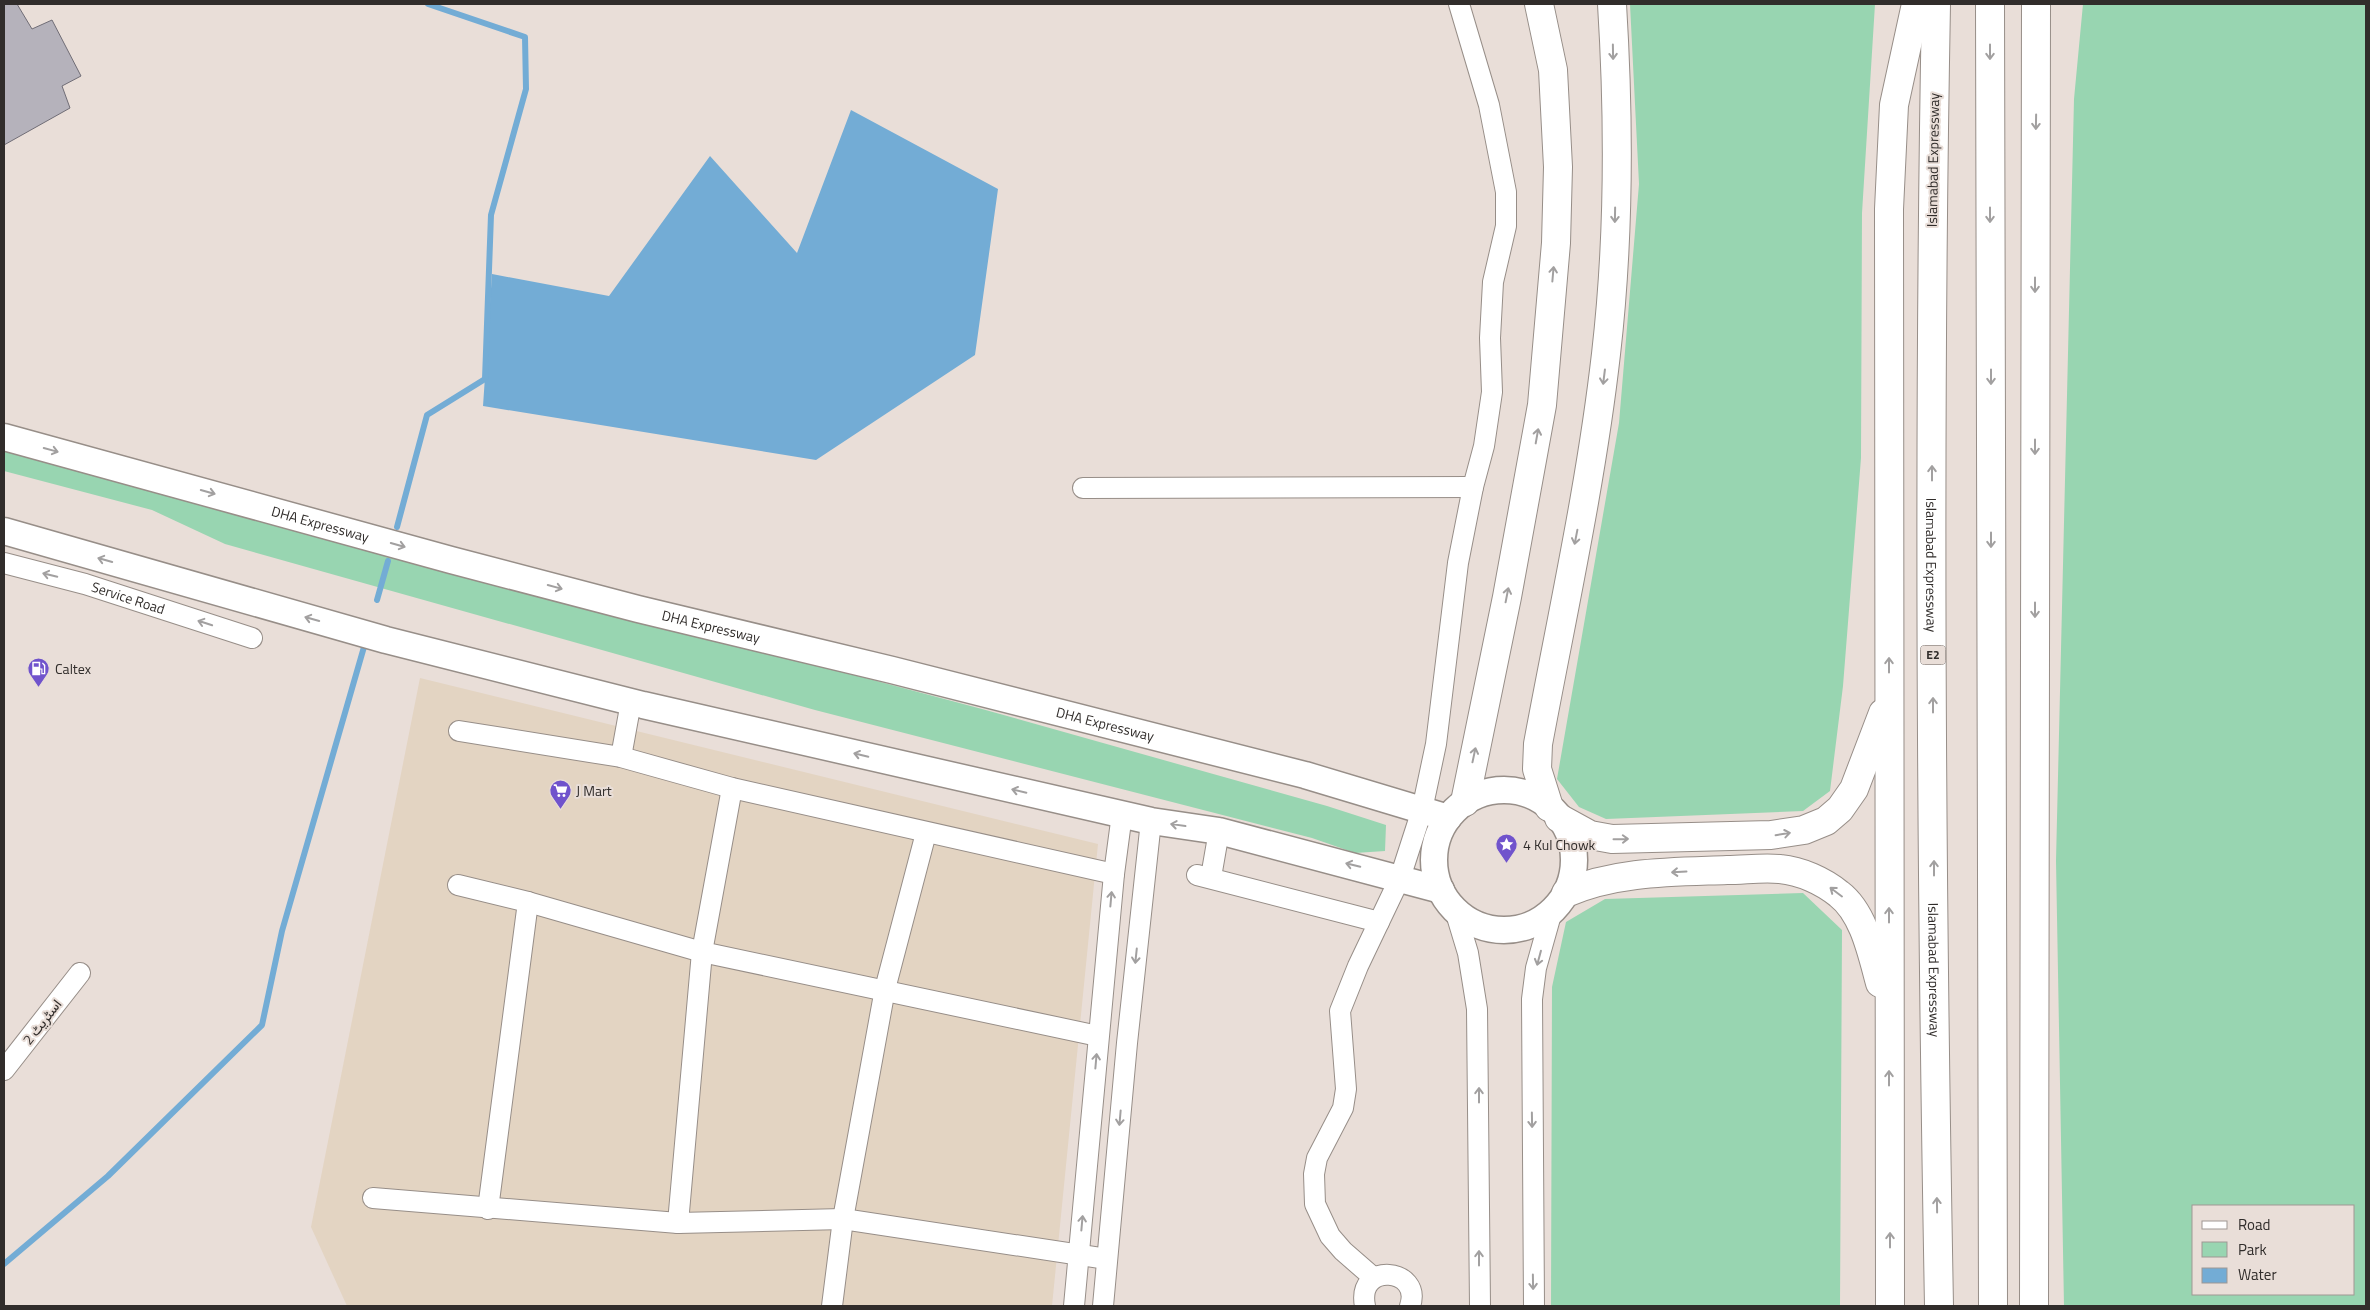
<svg xmlns="http://www.w3.org/2000/svg" width="2370" height="1310" font-family="'Titillium Web',Vazirmatn,sans-serif">
  <style>
    .commercial { fill: #e3d4c2 }
    .green { fill: #98d5b1; fill-rule: evenodd }
    .water { fill: #73acd5 }
    .lines { fill: none; stroke-linecap: round; stroke-linejoin: round }
    .stream { stroke: #73acd5; stroke-width: 6 }
    .building { fill: #b5b2bb; stroke: #706d76 }
    .minor-casing { stroke: #978e88; stroke-width: 22 }
    .major-casing { stroke: #978e88; stroke-width: 29 }
    .highway-casing { stroke: #978e88; stroke-width: 30 }
    .minor { stroke: #fff; stroke-width: 20 }
    .major { stroke: #fff; stroke-width: 26 }
    .highway { stroke: #fff; stroke-width: 28 }
    .oneway { stroke: #a2a0a0 }
    .labels { text-anchor: middle; stroke-width: 4; stroke-linejoin: round; paint-order: stroke }
    .shield { fill: #e9ded8; stroke: #68625f; stroke-width: 1 }
    .shield-label { font-size: 12px; font-weight: bold; fill: #312d2b }
    .street-label { font-size: 14px; fill: #312d2b; stroke: #e9ded8 }
    .poi-label { font-size: 14px; fill: #312d2b; stroke: #e9ded8; text-anchor: start }
  </style>
  <rect width="100%" height="100%" fill="#e9ded8"/>
  <!-- commercial -->
  <path class="commercial" d="M420 678 1098 844 1052 1306H347L311 1227Z"/>
  <!-- green -->
  <path class="green" d="M1630 4H1875L1862 213 1861 458 1843 686 1830 791 1803 811 1606 819 1579 807 1557 779 1619 423 1639 184Z
    M2083 4H2366V1306H2064L2056 861 2074 99ZM2194 1206H2354V1294H2194Z
    M4 449 982 709 1327 806 1386 825 1385 851 1355 853 1312 838 815 710 225 544 152 510 4 471Z
    M1803 893 1842 930 1840 1306H1551L1552 987 1566 922 1605 899Z"/>
  <!-- water -->
  <path class="water" d="M851 110 998 189 975 355 816 460 483 406 492 274 609 296 710 156 797 253Z"/>
  <g class="lines">
    <!-- stream -->
    <path class="stream" d="M397 527 427 415 485 379 491 215 526 89 525 37 428 4
      M377 600 388 561
      M4 1264 108 1176 262 1025 282 931 366 640"/>
  </g>
  <!-- building -->
  <path class="building" d="M4 4H17L32 29 52 20 81 76 62 86 70 108 4 145Z"/>
  <g class="lines">
    <defs>
      <g id="minor">
        <path d="M1083 488 1473 487"/>
        <path id="s1" d="M4 563 85 584 252 638"/>
        <path d="M459 731 621 757 732 788 1114 874"/>
        <path d="M621 757 631 702"/>
        <path d="M1197 875 1379 922"/>
        <path d="M1211 877 1219 831"/>
        <path d="M458 885 528 902 702 952 1098 1036"/>
        <path d="M1455 910 1468 953 1477 1009 1480 1306"/>
        <path d="M4 1070 80 973"/>
        <path d="M373 1198 678 1223 843 1219 1107 1259"/>
        <path d="M488 1209 528 902"/>
        <path d="M678 1223 702 952 732 788"/>
        <path d="M1374 1278 1343 1251 1330 1236 1315 1204 1314 1174 1317 1158 1343 1108 1346 1089 1340 1011 1358 966 1400 878 1422 810 1436 744 1458 563 1473 487 1484 446 1492 392 1490 338 1493 282 1506 226V192L1489 105 1459 4"/>
        <path d="M832 1306 843 1219 885 989 926 833"/>
        <path d="M1074 1306 1114 874 1122 814"/>
        <path d="M1103 1306 1127 1043 1151 821"/>
        <path d="M1365 1306C1356 1261 1423 1268 1410 1306"/>
        <path d="M1534 1306 1532 999 1536 968 1552 911"/>
      </g>
      <g id="major">
        <path id="s2" d="M4 437 451 560 638 609 892 670 1305 775 1448 818"/>
        <path d="M4 531 386 640 643 705 1151 821 1219 831 1441 890"/>
        <circle cx="1504" cy="860" r="70"/>
      </g>
      <g id="highway">
        <path id="s3" d="M1936 4C1928 438 1931 872 1939 1306"/>
        <path d="M1990 4 1993 1306"/>
        <path d="M1465 802 1507 597 1542 405 1556 243 1558 167 1553 70 1539 4"/>
        <path d="M1549 807 1537 769 1538 744C1562 615 1591 485 1606 354 1619 242 1619 117 1612 4"/>
        <path d="M1559 818 1590 835 1612 839 1771 835 1804 830 1826 821 1840 809 1854 789 1883 713"/>
        <path d="M1566 893C1616 871 1673 872 1727 870 1744 870 1763 867 1780 869 1801 871 1823 881 1839 894 1864 913 1872 954 1880 983"/>
        <path d="M1890 1306 1889 209 1894 105 1916 4"/>
        <path d="M2034 1306 2036 4"/>
      </g>
    </defs>
    <!-- minor casing -->
    <use href="#minor" class="minor-casing"/>
    <!-- major casing -->
    <use href="#major" class="major-casing"/>
    <!-- highway casing -->
    <use href="#highway" class="highway-casing"/>
    <!-- minor -->
    <use href="#minor" class="minor"/>
    <!-- major -->
    <use href="#major" class="major"/>
    <!-- highway -->
    <use href="#highway" class="highway"/>
  </g>
  <!-- one-way arrows -->
  <defs><path id="oneway-shaft" d="M-6 0H5M1.5-3L5.5 0L1.5 3" fill="none" stroke-width="1.6" stroke-linecap="round" stroke-linejoin="round" transform="scale(1.25)"/></defs>
  <g class="oneway">
    <use href="#oneway-shaft" transform="translate(1613 52) rotate(89)"/>
    <use href="#oneway-shaft" transform="translate(1990 52) rotate(90)"/>
    <use href="#oneway-shaft" transform="translate(2036 122) rotate(91)"/>
    <use href="#oneway-shaft" transform="translate(1615 215) rotate(91)"/>
    <use href="#oneway-shaft" transform="translate(1990 215) rotate(90)"/>
    <use href="#oneway-shaft" transform="translate(1553 274) rotate(-85)"/>
    <use href="#oneway-shaft" transform="translate(2035 285) rotate(90)"/>
    <use href="#oneway-shaft" transform="translate(1604 377) rotate(97)"/>
    <use href="#oneway-shaft" transform="translate(1991 377) rotate(90)"/>
    <use href="#oneway-shaft" transform="translate(1537 436) rotate(-80)"/>
    <use href="#oneway-shaft" transform="translate(2035 447) rotate(90)"/>
    <use href="#oneway-shaft" transform="translate(51 450) rotate(15)"/>
    <use href="#oneway-shaft" transform="translate(1932 473) rotate(-90)"/>
    <use href="#oneway-shaft" transform="translate(208 492) rotate(16)"/>
    <use href="#oneway-shaft" transform="translate(1576 537) rotate(101)"/>
    <use href="#oneway-shaft" transform="translate(1991 540) rotate(90)"/>
    <use href="#oneway-shaft" transform="translate(398 545) rotate(16)"/>
    <use href="#oneway-shaft" transform="translate(105 560) rotate(-164)"/>
    <use href="#oneway-shaft" transform="translate(50 575) rotate(-166)"/>
    <use href="#oneway-shaft" transform="translate(555 587) rotate(15)"/>
    <use href="#oneway-shaft" transform="translate(1507 595) rotate(-79)"/>
    <use href="#oneway-shaft" transform="translate(2035 610) rotate(90)"/>
    <use href="#oneway-shaft" transform="translate(312 619) rotate(-164)"/>
    <use href="#oneway-shaft" transform="translate(205 623) rotate(-162)"/>
    <use href="#oneway-shaft" transform="translate(1889 665) rotate(-90)"/>
    <use href="#oneway-shaft" transform="translate(1933 705) rotate(-90)"/>
    <use href="#oneway-shaft" transform="translate(861 755) rotate(-167)"/>
    <use href="#oneway-shaft" transform="translate(1474 755) rotate(-78)"/>
    <use href="#oneway-shaft" transform="translate(1019 791) rotate(-167)"/>
    <use href="#oneway-shaft" transform="translate(1178 825) rotate(-172)"/>
    <use href="#oneway-shaft" transform="translate(1783 834) rotate(-9)"/>
    <use href="#oneway-shaft" transform="translate(1621 839) rotate(-1)"/>
    <use href="#oneway-shaft" transform="translate(1353 865) rotate(-166)"/>
    <use href="#oneway-shaft" transform="translate(1934 868) rotate(-90)"/>
    <use href="#oneway-shaft" transform="translate(1679 872) rotate(177)"/>
    <use href="#oneway-shaft" transform="translate(1836 892) rotate(-143)"/>
    <use href="#oneway-shaft" transform="translate(1111 899) rotate(-85)"/>
    <use href="#oneway-shaft" transform="translate(1889 915) rotate(-90)"/>
    <use href="#oneway-shaft" transform="translate(1136 956) rotate(96)"/>
    <use href="#oneway-shaft" transform="translate(1539 958) rotate(105)"/>
    <use href="#oneway-shaft" transform="translate(1096 1061) rotate(-85)"/>
    <use href="#oneway-shaft" transform="translate(1889 1078) rotate(-90)"/>
    <use href="#oneway-shaft" transform="translate(1479 1095) rotate(-90)"/>
    <use href="#oneway-shaft" transform="translate(1120 1118) rotate(95)"/>
    <use href="#oneway-shaft" transform="translate(1532 1120) rotate(89)"/>
    <use href="#oneway-shaft" transform="translate(1937 1205) rotate(-91)"/>
    <use href="#oneway-shaft" transform="translate(1082 1223) rotate(-85)"/>
    <use href="#oneway-shaft" transform="translate(1890 1240) rotate(-90)"/>
    <use href="#oneway-shaft" transform="translate(1479 1258) rotate(-90)"/>
    <use href="#oneway-shaft" transform="translate(1533 1282) rotate(89)"/>
  </g>
  <!-- icons -->
  <defs>
    <symbol id="fuel-pin" viewBox="-11 -11 22 30"><path d="M0 17L-7.5 6A9.5 9.5 0 1 1 7.5 6Z" fill="#7053cc" stroke="#e9ded8"/><path d="M-5.5-6h7V0h2V4h1.3V-2.5L3-4.5l.8-.8L6-3V5H2.5V1h-1V6h-7ZM-4.2-4.7v3.2H.2V-4.7Z" fill="#fff"/></symbol>
    <symbol id="supermarket-pin" viewBox="-11 -11 22 30"><path d="M0 17L-7.5 6A9.5 9.5 0 1 1 7.5 6Z" fill="#7053cc" stroke="#e9ded8"/><path d="M-6-5.5h2.5l.6 2H6L4.5 2H-2.5L-4.4-4H-6ZM-1.5 3.2a1.3 1.3 0 1 0 .1 0ZM3 3.2a1.3 1.3 0 1 0 .1 0Z" fill="#fff"/></symbol>
    <symbol id="sight-pin" viewBox="-11 -11 22 30"><path d="M0 17L-7.5 6A9.5 9.5 0 1 1 7.5 6Z" fill="#7053cc" stroke="#e9ded8"/><path d="M0-6L1.8-2.2L6-1.7L2.9 1.2L3.7 5.4L0 3.3L-3.7 5.4L-2.9 1.2L-6-1.7L-1.8-2.2Z" fill="#fff"/></symbol>
  </defs>
  <g fill-rule="evenodd">
    <use href="#fuel-pin" x="26" y="656" width="25" height="34"/>
    <use href="#supermarket-pin" x="548" y="778" width="25" height="34"/>
    <use href="#sight-pin" x="1494" y="832" width="25" height="34"/>
  </g>
  <g class="labels">
    <!-- shield labels -->
    <rect class="shield" x="1920.5" y="645.5" width="25" height="19" rx="4"/>
    <g class="shield-label">
      <text x="1933" y="659">E2</text>
    </g>
    <!-- street labels -->
    <g class="street-label">
      <text transform="translate(1933 160) rotate(-89)" y="5">Islamabad Expressway</text>
      <text dy="5" stroke="none"><textPath href="#s2" startOffset="328">DHA Expressway</textPath></text>
      <text dy="5" stroke="none"><textPath href="#s3" startOffset="561">Islamabad Expressway</textPath></text>
      <text dy="5" stroke="none"><textPath href="#s1" startOffset="129">Service Road</textPath></text>
      <text dy="5" stroke="none"><textPath href="#s2" startOffset="732">DHA Expressway</textPath></text>
      <text dy="5" stroke="none"><textPath href="#s2" startOffset="1138">DHA Expressway</textPath></text>
      <text dy="5" stroke="none"><textPath href="#s3" startOffset="966">Islamabad Expressway</textPath></text>
      <text transform="translate(42 1022) rotate(-52)" y="5">اسٹریٹ 2</text>
    </g>
    <!-- poi labels -->
    <g class="poi-label">
      <text x="55" y="674">Caltex</text>
      <text x="576" y="796">J Mart</text>
      <text x="1523" y="850">4 Kul Chowk</text>
    </g>
  </g>
  <!-- border -->
  <rect width="2370" height="1310" fill="none" stroke="#312d2b" stroke-width="10"/>
  <!-- legend -->
  <rect x="2192" y="1205" width="162" height="90" fill="#e9ded8" stroke="#9f9793"/>
  <rect x="2202" y="1221" width="25" height="8" fill="#ffffff" stroke="#9f9793"/>
  <text x="2238" y="1230" font-size="15" fill="#312d2b">Road</text>
  <rect x="2202" y="1242" width="25" height="15" fill="#98d5b1" stroke="#9f9793"/>
  <text x="2238" y="1255" font-size="15" fill="#312d2b">Park</text>
  <rect x="2202" y="1268" width="25" height="15" fill="#73acd5" stroke="#9f9793"/>
  <text x="2238" y="1280" font-size="15" fill="#312d2b">Water</text>
</svg>
